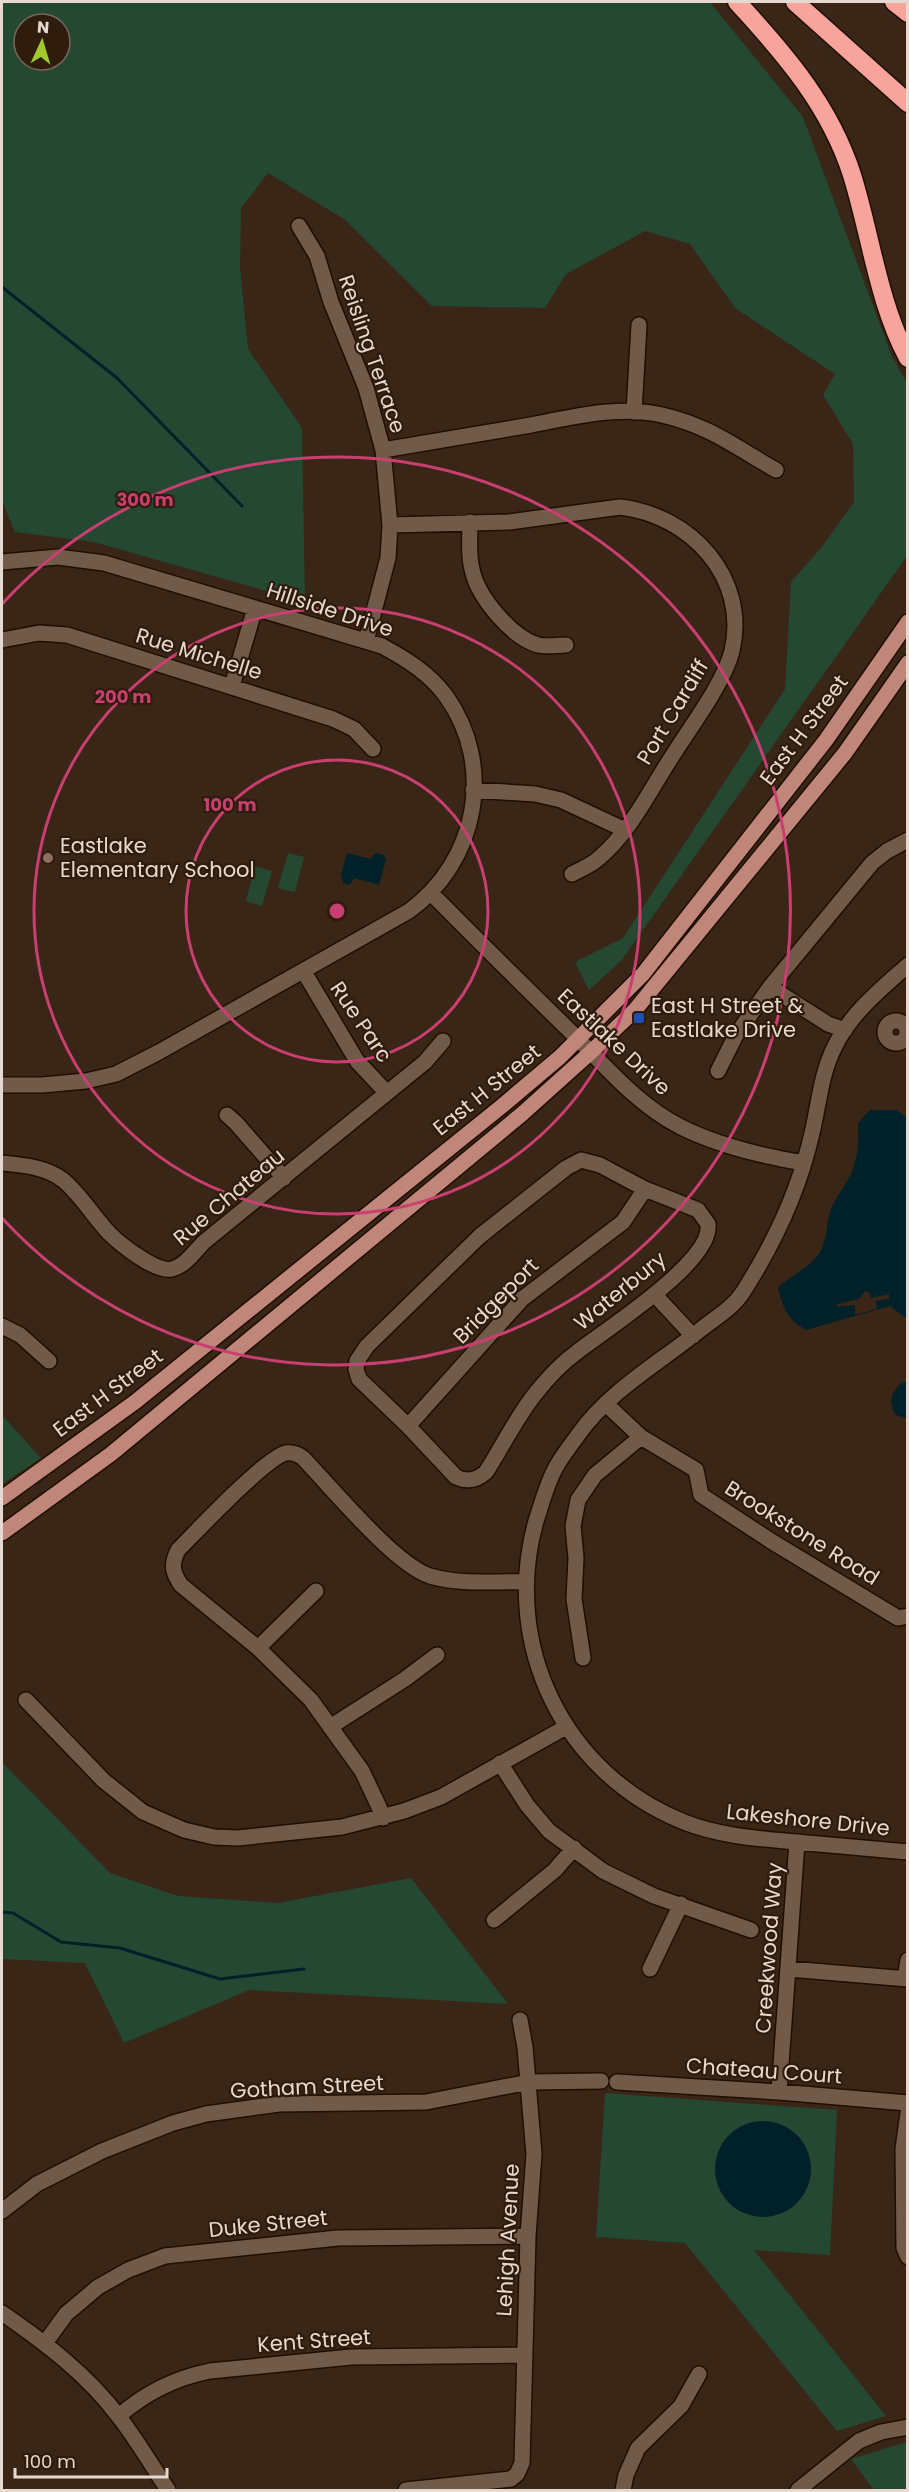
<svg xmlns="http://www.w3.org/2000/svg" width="909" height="2492" font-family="Poppins,sans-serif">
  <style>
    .green { fill: #244831; fill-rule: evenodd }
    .water { fill: #002129 }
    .pier { fill: #3a2616 }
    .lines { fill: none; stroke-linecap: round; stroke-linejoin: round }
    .stream { stroke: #002129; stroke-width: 3 }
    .minor-casing { stroke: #200e01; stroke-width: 18 }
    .major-casing { stroke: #200e01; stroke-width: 18 }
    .highway-casing { stroke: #200e01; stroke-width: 21 }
    .minor { stroke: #715a48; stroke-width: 15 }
    .major { stroke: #c1867a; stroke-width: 15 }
    .highway { stroke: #f7a49c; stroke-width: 18 }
    .ring { fill: none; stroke: #c93f72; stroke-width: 3 }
    .education-dot { fill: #8d6e63; stroke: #2f1c0c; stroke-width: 2 }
    .transit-dot { fill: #1a4fb4; stroke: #2f1c0c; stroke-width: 2 }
    .labels { text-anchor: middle; stroke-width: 4.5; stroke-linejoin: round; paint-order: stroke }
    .street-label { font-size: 21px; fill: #e6d9cf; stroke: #2f1c0c }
    .poi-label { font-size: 21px; fill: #e6d9cf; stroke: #2f1c0c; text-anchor: start }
    .centre { fill: #c93f72; stroke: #2f1c0c; stroke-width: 3 }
    .ring-label { font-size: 18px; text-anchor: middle; font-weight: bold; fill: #c93f72; stroke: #2f1c0c; stroke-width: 4.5; stroke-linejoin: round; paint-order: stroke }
  </style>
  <rect width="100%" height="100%" fill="#3a2616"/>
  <!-- green -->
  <path class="green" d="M2 2H710L803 117 892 357 907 383V556L621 961 589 990 575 962 623 938 785 689 791 582 821 548 854 502 853 444 823 395 835 374 735 308 690 244 645 231 566 274 545 308 432 306 344 219 268 173 241 208 240 268 248 349 302 428 305 602 94 542 15 532 2 501ZM24 24H60V60H24Z
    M288 853 304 857 295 892 278 888Z
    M255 866 272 871 262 906 246 901Z
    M2 1415 41 1458 2 1484V1414Z
    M2 1762 110 1873 178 1896 278 1903 411 1878 508 2004 249 1990 124 2043 85 1963 2 1959Z
    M605 2093 837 2110 830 2255 754 2250 886 2416 837 2431 685 2243 596 2237Z
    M907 2442V2490H874L851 2459Z"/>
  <!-- water -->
  <path class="water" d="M347 853 371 859 373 855 378 853 384 855 386 860 379 885 355 878 349 885 343 883 341 874Z
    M870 1110H896L907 1117V1323V1319L890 1306 806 1330C787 1319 784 1310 778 1288 790 1275 811 1268 820 1252 827 1240 826 1228 829 1215 833 1200 844 1188 851 1174 858 1158 859 1140 858 1123Z
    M907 1382H908L907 1418 896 1415C888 1403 891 1394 900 1384Z
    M715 2169a48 48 0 1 1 96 0a48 48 0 1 1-96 0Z"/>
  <!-- pier -->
  <path class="pier" d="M865 1291 870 1293 871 1298 889 1294V1299L876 1301 877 1309 855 1315V1305L837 1307V1304L859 1299Z"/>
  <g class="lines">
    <!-- stream -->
    <path class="stream" d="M2 287 117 378 242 506
      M2 1912 13 1913 61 1942 120 1948 220 1979 304 1969"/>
    <defs>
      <path id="minor" d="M299 226 317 256 331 302 366 388 383 450 390 525 388 558 366 641
        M634 412 639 325
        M383 450C433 442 482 433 531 425 573 417 620 405 662 415 710 426 735 447 776 470
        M470 522C470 537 468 555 472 569 477 596 511 637 538 645 546 647 558 645 566 645
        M390 525 509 522 620 507C690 515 749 577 732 651 724 683 689 729 671 758 649 792 630 832 599 858 592 865 581 869 572 874
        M2 562 58 557 104 563 382 646C406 659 429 673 446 696 496 766 477 862 409 911L159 1052 116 1074 86 1081 42 1085H2
        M2 640 39 633 67 635 333 719 354 729 373 749
        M232 686 255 608
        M473 790 535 794 561 800 625 830
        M431 893C478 941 526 988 574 1035 607 1068 639 1106 681 1127 719 1146 762 1156 804 1163
        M908 965C881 989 851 1013 835 1046 821 1073 819 1104 812 1133 799 1191 775 1242 743 1292 733 1308 715 1318 700 1330 659 1363 609 1391 578 1435 571 1445 562 1456 556 1467 547 1483 542 1503 536 1521 501 1645 564 1774 684 1822 717 1835 751 1838 785 1841 826 1845 867 1848 908 1852
        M304 972 357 1061 387 1093
        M770 987 828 1024 845 1030
        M885 1032a11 11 0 1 1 22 0a11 11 0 1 1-22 0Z
        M718 1071 736 1035 770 987 872 863 887 851 908 840
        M227 1115 236 1123 284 1178
        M581 1160 600 1165 645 1189 698 1210 708 1224C714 1261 605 1330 577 1352 562 1363 546 1380 535 1394 516 1418 502 1447 486 1472 476 1481 467 1482 456 1477L408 1426 359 1379 356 1369 357 1361 367 1346 480 1236 566 1168Z
        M2 1163C23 1165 46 1167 63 1180 81 1195 93 1216 109 1233 120 1244 156 1273 172 1269 185 1266 195 1251 204 1242L425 1062 443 1041
        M655 1295 693 1336
        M2 1326 20 1335 49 1361
        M606 1404 641 1437 696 1470 701 1495 771 1541 898 1618 908 1616
        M408 1426 522 1299 623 1222 645 1189
        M258 1648 316 1591
        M583 1658 574 1599 576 1558 573 1526 578 1500 595 1475 641 1437
        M26 1700 104 1781 143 1812 184 1830 214 1837 238 1838 342 1827 404 1811 441 1797 566 1727
        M330 1727 405 1679 437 1655
        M500 1763 527 1805 549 1831 603 1871 654 1896 751 1930
        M383 1818 379 1807 362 1771 311 1700 258 1648 181 1585C172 1572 171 1564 178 1550 196 1532 265 1458 286 1453 293 1452 298 1454 303 1458 332 1488 394 1564 430 1576 460 1585 495 1581 526 1582
        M494 1920 555 1870 574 1848
        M650 1969 681 1904
        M789 1969 908 1979
        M905 1979 908 1960
        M617 2082 779 2092 908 2103
        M779 2092 797 1842
        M908 2113 903 2149 904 2248 908 2257
        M2 2211 37 2184 102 2151 173 2123 206 2114 279 2104 426 2102 529 2082 601 2081
        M2 2313C44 2342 88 2375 119 2417 137 2440 152 2466 168 2490
        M45 2343 66 2314 98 2287 128 2270 165 2256 338 2238 528 2236
        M119 2416C146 2392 175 2378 210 2371L351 2357 524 2355
        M406 2490 511 2479 517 2474 522 2463 528 2236 534 2154 525 2047 520 2020
        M623 2490 626 2475 638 2448 681 2406 699 2374
        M798 2490 859 2441 881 2432 908 2427"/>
      <path id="major" d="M2 1498 135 1402 502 1106 560 1057 643 974 826 740 908 622
        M2 1533 111 1454 522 1114 591 1052 635 1010 845 753 908 663"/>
      <path id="highway" d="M737 2C785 54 830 106 852 175 871 236 878 302 908 358
        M795 2 908 103
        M894 2 908 13"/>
    </defs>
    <!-- minor casing -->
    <use href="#minor" class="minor-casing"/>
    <!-- major casing -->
    <use href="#major" class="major-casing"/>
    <!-- highway casing -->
    <use href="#highway" class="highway-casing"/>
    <!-- minor -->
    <use href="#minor" class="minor"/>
    <!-- major -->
    <use href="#major" class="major"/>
    <!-- highway -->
    <use href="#highway" class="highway"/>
  </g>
  <!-- distance rings -->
  <g class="ring">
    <circle cx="337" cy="911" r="151"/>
    <circle cx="337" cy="911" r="303"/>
    <path d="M2 604A454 454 0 1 1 2 1218"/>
  </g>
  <!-- markers -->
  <circle class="education-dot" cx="48" cy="858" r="6"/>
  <rect class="transit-dot" x="633" y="1012" width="12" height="12" rx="3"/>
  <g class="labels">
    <!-- street labels -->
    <g class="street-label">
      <text transform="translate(372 354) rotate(71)" y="7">Reisling Terrace</text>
      <text transform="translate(330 610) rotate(18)" y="7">Hillside Drive</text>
      <text transform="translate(199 654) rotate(17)" y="7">Rue Michelle</text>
      <text transform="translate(673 712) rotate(-59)" y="7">Port Cardiff</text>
      <text transform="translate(804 730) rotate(-53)" y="7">East H Street</text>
      <text transform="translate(361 1022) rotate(56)" y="7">Rue Parc</text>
      <text transform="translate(614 1042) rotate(43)" y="7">Eastlake Drive</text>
      <text transform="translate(487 1090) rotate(-39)" y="7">East H Street</text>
      <text transform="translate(229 1197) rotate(-40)" y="7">Rue Chateau</text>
      <text transform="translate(620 1291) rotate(-39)" y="7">Waterbury</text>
      <text transform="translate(496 1301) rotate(-45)" y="7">Bridgeport</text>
      <text transform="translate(108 1393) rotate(-37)" y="7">East H Street</text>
      <text transform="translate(802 1533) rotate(32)" y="7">Brookstone Road</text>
      <text transform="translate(808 1820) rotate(6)" y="7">Lakeshore Drive</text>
      <text transform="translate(769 1948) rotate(-86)" y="7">Creekwood Way</text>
      <text transform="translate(764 2071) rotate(4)" y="7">Chateau Court</text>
      <text transform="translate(307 2087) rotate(-3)" y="7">Gotham Street</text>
      <text transform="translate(268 2224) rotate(-6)" y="7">Duke Street</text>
      <text transform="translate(508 2240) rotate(-87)" y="7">Lehigh Avenue</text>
      <text transform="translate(314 2341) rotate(-4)" y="7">Kent Street</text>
    </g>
    <!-- poi labels -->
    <g class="poi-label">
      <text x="60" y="853">Eastlake<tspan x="60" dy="24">Elementary School</tspan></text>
      <text x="651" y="1013">East H Street &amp;<tspan x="651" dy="24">Eastlake Drive</tspan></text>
    </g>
  </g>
  <circle cx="337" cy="911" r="9" class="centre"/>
  <g class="ring-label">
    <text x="145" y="506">300 m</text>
    <text x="123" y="703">200 m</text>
    <text x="230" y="811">100 m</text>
  </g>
  <!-- border -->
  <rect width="909" height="2492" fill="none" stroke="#e6d9cf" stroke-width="6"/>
  <!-- north arrow -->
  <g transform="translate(42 42) rotate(4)"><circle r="28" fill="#2f1c0c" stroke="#78685a" stroke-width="1.5"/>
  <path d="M0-4.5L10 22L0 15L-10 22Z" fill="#a1c929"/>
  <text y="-9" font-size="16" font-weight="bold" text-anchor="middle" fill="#e6d9cf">N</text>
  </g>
  <!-- scale -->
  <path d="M15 2468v9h152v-9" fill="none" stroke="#e6d9cf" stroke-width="3"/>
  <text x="24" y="2468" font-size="18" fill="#e6d9cf" stroke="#2f1c0c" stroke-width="4.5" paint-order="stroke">100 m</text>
</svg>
